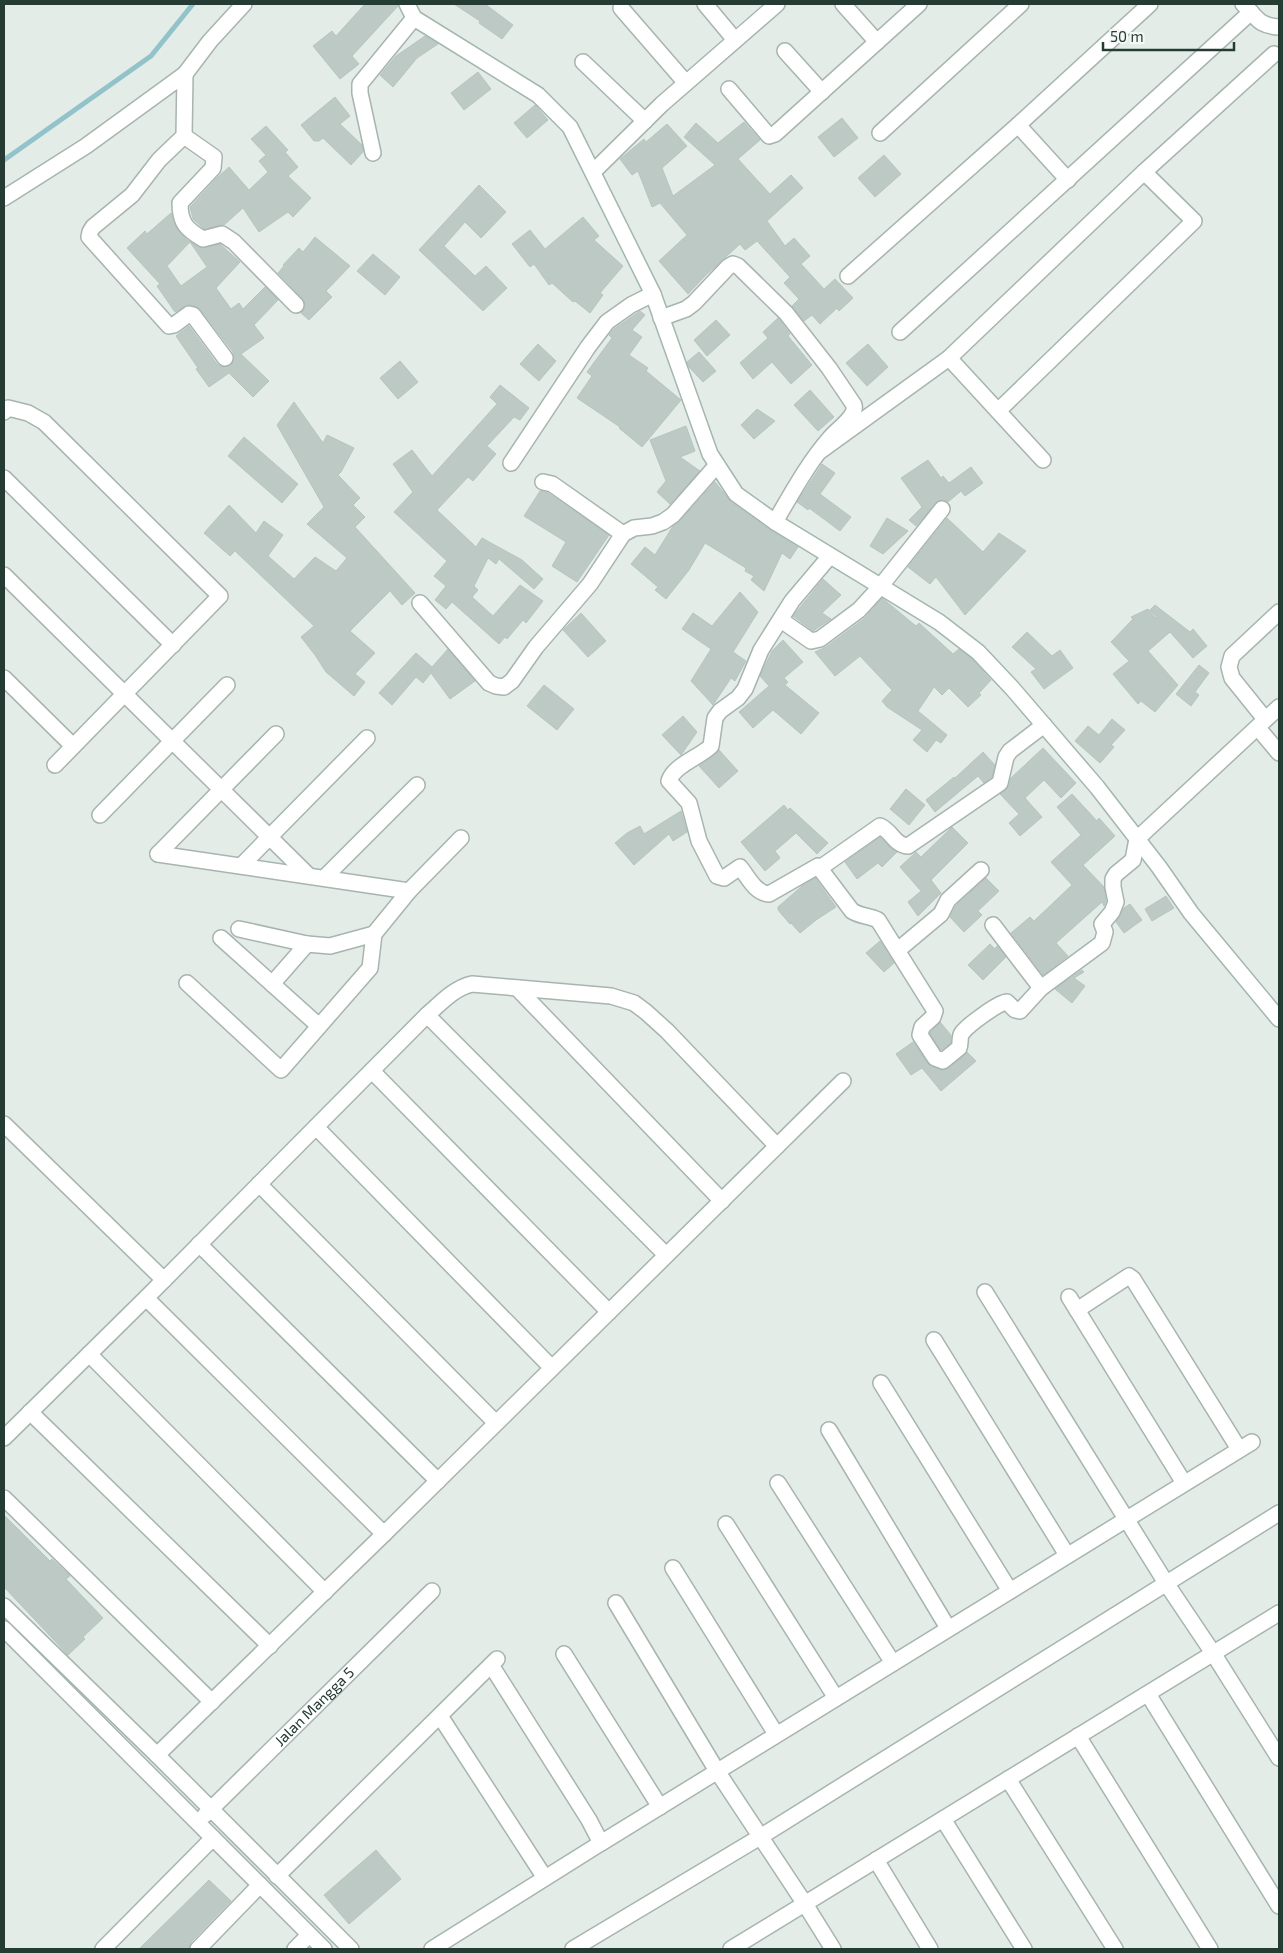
<svg xmlns="http://www.w3.org/2000/svg" width="1283" height="1953" font-family="'Exo 2',sans-serif">
  <style>
    .lines { fill: none; stroke-linecap: round; stroke-linejoin: round }
    .stream { stroke: #92c3cb; stroke-width: 5 }
    .building { fill: #bcc9c4; stroke: #b7c5bf; fill-rule: evenodd }
    .street-casing { stroke: #a7b4af; stroke-width: 18 }
    .secondary-casing { stroke: #a3b6b0; stroke-width: 18 }
    .street { stroke: #fff; stroke-width: 15 }
    .secondary { stroke: #fff; stroke-width: 15 }
    .labels { text-anchor: middle; stroke-width: 4; stroke-linejoin: round; paint-order: stroke }
    .street-label { font-size: 15px; fill: #253c35; stroke: #f4f9f6 }
  </style>
  <rect width="100%" height="100%" fill="#e4ece8"/>
  <g class="lines">
    <!-- stream -->
    <path class="stream" d="M4 160 151 56 193 4"/>
  </g>
  <!-- building -->
  <path class="building" d="M365 4H398V6L352 56 359 64 340 79 313 46 332 31 336 36Z
    M454 4H485L513 25 502 39 479 23 480 21Z
    M425 36 438 44 417 58 393 87 380 75 396 56Z
    M478 72 491 89 464 110 451 93Z
    M335 97 350 116 340 124 362 145 363 152 351 165 323 138 319 141H314L301 125Z
    M535 105 548 120 527 138 514 123Z
    M842 118 858 138 834 157 818 137Z
    M744 122 760 140 738 159 770 194 791 175 803 188 767 221 785 246 794 238 810 256 801 264 824 289 835 279 853 298 839 311 837 308 820 324 812 315 804 321 792 306 799 299 784 283 790 277 757 241 745 250 740 244 705 276 688 294 659 261 687 235 660 203 652 207 638 171 632 175 620 159 644 139 646 142 667 124 687 146 662 168 673 196 715 165 684 137 696 123 718 143Z
    M266 126 288 150 285 152 298 167 288 176 311 198 293 217 288 212 259 232 243 208 224 225 204 229 193 219 190 207 217 178 229 167 249 190 268 172 259 161 266 155 251 139Z
    M884 155 901 174 875 197 858 178Z
    M479 185 506 212 481 238 465 222 444 246 475 276 486 266 507 288 483 311 419 250Z
    M171 213 177 229 187 240 201 248 220 244 240 262 216 288 231 309 239 303 243 309 265 287 278 300 254 325 264 338 241 354 269 381 253 397 229 373 209 387 196 369 198 368 176 336 189 326 217 364 222 367 230 366 233 362V352L200 309 195 306 188 305 175 312 157 286 160 284 127 248 145 231 147 234ZM190 242 207 267 181 286 167 266Z
    M583 217 599 236 594 240 623 266 600 293 603 295 590 313 575 301 573 302 552 283 549 285 534 264 530 267 512 244 530 230 545 249Z
    M315 237 350 266 326 291 332 297 309 320 301 313 305 307 303 299 278 273 284 266 283 265 299 248 303 252Z
    M373 254 400 277 385 295 357 271Z
    M640 311 645 315 632 330 642 337 629 355 648 368 646 371 681 400 642 447 619 428 620 427 577 398 592 376 587 372 612 338 609 335 614 329Z
    M778 318 790 334 788 336 812 365 791 384 772 362 753 379 740 363 768 338 763 332Z
    M716 320 730 335 707 356 694 340Z
    M538 344 556 361 539 381 520 364Z
    M868 344 888 367 867 386 846 363Z
    M699 352 716 371 703 382 689 367 687 362Z
    M400 361 418 382 398 399 380 378Z
    M500 385 529 408 520 420 514 417 487 446 496 454 473 481 468 477 437 510 476 547 482 538 522 560 543 579 534 589 499 559 496 564 488 558 474 586 478 590 472 597 493 616 520 585 543 601 526 623 523 620 507 639 505 637 499 644 452 602 446 609 435 600 446 586 434 576 447 561 394 512 413 492 393 464 412 450 432 476 497 404 490 397Z
    M810 390 834 417 818 431 794 405Z
    M294 402 323 443 327 435 354 448 341 472 338 475 360 498 353 505 365 517 355 527 415 593 402 605 390 591 350 631 375 653 355 674 365 682 354 696 326 672 315 655 301 637 314 626 235 551 230 556 204 533 229 505 256 533 264 521 283 535 268 556 294 579 315 557 336 571 347 558 307 524 324 507 277 425Z
    M757 409 775 421 754 439 741 425Z
    M686 426 695 451 680 457 700 471 670 504 657 492 666 481 650 440Z
    M244 437 298 484 282 503 228 456Z
    M928 460 941 478 943 476 949 483 971 467 983 483 965 496 961 491 948 502 944 500 938 501 916 526 909 520 922 507 901 478Z
    M822 464 835 473 820 494 851 517 840 531 809 508 808 510 797 502Z
    M715 482 731 502 770 530 798 547 790 559 782 553 764 591 751 580 754 576 745 571 746 568 705 543 689 570 666 599 655 590 658 587 631 564 645 547 655 555 673 526 680 521Z
    M540 491 548 493 609 535 577 582 552 566 566 542 524 516Z
    M887 518 908 531 883 554 870 546Z
    M947 518 983 552 999 533 1026 551 965 615 936 577 930 584 908 567Z
    M823 579 841 595 822 613 831 619 813 631 793 616Z
    M740 592 758 612 733 652 746 661 735 681 731 678 713 705 691 681 711 649 682 629 693 613 712 626Z
    M882 598 916 626 919 623 953 654 959 649 972 659 991 680 979 693 981 695 968 707 949 688 942 695 934 687 918 711 947 735 941 743 936 740 927 752 913 740 922 730 887 707 882 701 892 690 860 656 835 676 815 652 826 647 865 618Z
    M1155 605 1190 632 1193 629 1207 646 1193 658 1170 632 1148 651 1178 685 1155 712 1141 701 1138 704 1113 674 1129 661 1111 642 1133 619 1131 617 1148 609 1156 618 1157 617 1150 610Z
    M581 613 606 641 588 657 563 630Z
    M1027 632 1052 656 1060 650 1073 668 1044 689 1031 672 1036 669 1012 647Z
    M783 640 803 662 784 678 788 682 785 685 819 713 801 734 773 710 753 728 739 712 769 686 760 676 772 651Z
    M448 649 475 681 450 699 431 673 423 683 416 677 392 705 379 693 416 653 432 667Z
    M1199 665 1209 673 1195 692 1199 695 1191 706 1176 694Z
    M544 685 574 709 557 730 527 706Z
    M683 716 697 732 681 755 662 735Z
    M1112 719 1125 730 1111 745 1114 747 1100 763 1075 741 1088 726 1099 735Z
    M1043 748 1076 783 1061 798 1044 780 1025 798 1042 817 1020 836 1009 823 1019 814 1000 794 1009 786 1011 778Z
    M719 750 738 771 719 788 699 766 712 757Z
    M983 752 995 765 992 777 984 783 978 776 935 812 926 800 954 777 955 778Z
    M906 789 925 805 909 825 890 809Z
    M1072 794 1097 821 1099 818 1115 836 1083 865 1104 887 1106 901 1104 906 1102 902 1056 943 1068 956 1043 975 1011 933 1030 917 1034 921 1072 885 1051 862 1081 835 1057 807Z
    M784 805 788 810 790 808 828 843 817 854 796 833 775 851 780 858 765 871 741 842Z
    M681 811 687 832 673 841 669 834 634 865 615 843 627 833 640 826 644 834Z
    M952 827 968 843 931 880 941 893 918 916 908 902 921 891 900 867 916 852 921 857Z
    M880 837 897 852 882 867 878 863 857 879 845 862Z
    M815 878 836 907 816 920 800 933 791 923 790 924 778 910V907L802 886Z
    M986 878 999 891 978 911 982 915 964 932 950 917 956 906Z
    M1166 896 1174 908 1152 921 1145 909Z
    M1130 904 1142 920 1124 933 1116 922 1124 908Z
    M880 941 894 963 884 972 866 953Z
    M990 944 995 949 997 946 1006 957 983 980 968 965Z
    M1082 970 1084 972 1074 978 1085 986 1072 1003 1055 989Z
    M940 1022 951 1035V1043L941 1050 930 1033Z
    M913 1042 928 1064 940 1070 949 1068 967 1052 976 1061 941 1091 922 1068 911 1075 896 1054Z
    M4 1515 50 1561 52 1559 70 1576 66 1579 103 1618 83 1637 85 1639 68 1655 4 1587Z
    M376 1850 401 1879 349 1924 324 1895Z
    M209 1880 231 1901 191 1942 189 1949H139Z"/>
  <g class="lines">
    <defs>
      <g id="street">
        <path d="M705 4 735 40"/>
        <path d="M843 4 877 42"/>
        <path d="M1243 4C1257 17 1258 26 1279 27"/>
        <path d="M621 8 686 83"/>
        <path d="M785 51 822 92"/>
        <path d="M583 62 645 121"/>
        <path d="M185 74 184 136 159 160 132 195 93 227 90 232 89 237 169 326 174 325 189 314 193 315 225 358"/>
        <path d="M729 89 769 136 775 134 919 4"/>
        <path d="M1018 125 1068 180"/>
        <path d="M880 133 1021 4"/>
        <path d="M184 136 214 157 213 168 180 203C180 223 186 229 203 239L222 234 234 242 296 305"/>
        <path d="M373 153 360 93V84L414 18"/>
        <path d="M593 172 662 104 777 4"/>
        <path d="M4 198 86 146 185 74 210 41 244 4"/>
        <path d="M848 276 1018 125 1150 4"/>
        <path d="M661 318 686 309 694 303 728 267 733 264 738 266 786 313 829 368 854 405C857 417 837 429 830 438 808 463 792 493 775 522"/>
        <path d="M900 332 1251 12"/>
        <path d="M949 358 1043 460"/>
        <path d="M998 411 1194 221 1144 172"/>
        <path d="M4 412 8 408 28 413 44 422 220 596 55 765"/>
        <path d="M819 452 949 358 1144 172 1274 54"/>
        <path d="M511 463 588 347 607 322 631 305 653 294"/>
        <path d="M4 478 173 645"/>
        <path d="M543 482 552 484 623 534"/>
        <path d="M830 556 792 601 761 650 745 689 738 698 720 711 715 718 711 746C700 757 674 765 669 781L689 803 699 841 717 876 724 878 740 867C748 877 755 893 769 894L818 866 852 911C860 916 869 916 878 920L935 1011 933 1017 922 1027 920 1035 935 1058 943 1061 959 1048C961 1043 959 1037 962 1033 968 1025 999 1002 1007 1002L1015 1010 1020 1011 1041 988 1102 943 1105 932 1102 924 1112 912 1116 902 1113 887V879L1116 874 1133 860 1137 839 1279 707"/>
        <path d="M4 575 308 875"/>
        <path d="M420 603 489 683 496 686 504 687 512 681 536 647 590 584 623 534 634 528 652 526 663 522 673 515 717 465"/>
        <path d="M781 620 811 641 820 639 859 610 880 587 942 509"/>
        <path d="M4 678 73 746"/>
        <path d="M1265 719 1232 678 1229 667 1232 656 1279 612"/>
        <path d="M1258 728 1279 753"/>
        <path d="M100 815 227 685"/>
        <path d="M158 854 409 891"/>
        <path d="M158 854 276 734"/>
        <path d="M241 866 367 738"/>
        <path d="M820 868 880 826C892 831 894 845 908 846L1000 783 1006 757 1010 751 1044 725"/>
        <path d="M324 878 417 785"/>
        <path d="M993 925 1041 988"/>
        <path d="M239 929 307 944 330 946 374 934"/>
        <path d="M221 938 319 1026"/>
        <path d="M898 950 941 914 948 900 981 870"/>
        <path d="M187 983 281 1070 370 968 374 934 409 891 461 838"/>
        <path d="M272 984 307 944"/>
        <path d="M517 988 722 1201"/>
        <path d="M427 1015 666 1255"/>
        <path d="M372 1071 609 1312"/>
        <path d="M4 1124 164 1280"/>
        <path d="M316 1127 552 1368"/>
        <path d="M259 1184 496 1423"/>
        <path d="M199 1244 438 1481"/>
        <path d="M985 1292 1166 1583 1213 1653 1279 1758"/>
        <path d="M1069 1297 1184 1483"/>
        <path d="M146 1298 384 1534 157 1755"/>
        <path d="M1077 1310 1129 1276 1133 1279 1239 1449"/>
        <path d="M934 1340 1067 1555"/>
        <path d="M89 1354 325 1592"/>
        <path d="M881 1383 1010 1591"/>
        <path d="M30 1412 270 1646"/>
        <path d="M829 1430 948 1628"/>
        <path d="M4 1438 146 1298 427 1015C441 1003 454 988 472 984L611 996 634 1003 646 1012 667 1031 777 1146"/>
        <path d="M778 1483 893 1663"/>
        <path d="M4 1498 212 1702"/>
        <path d="M726 1524 836 1698"/>
        <path d="M384 1534 843 1081"/>
        <path d="M673 1568 776 1734"/>
        <path d="M616 1603 717 1771 805 1904 833 1949"/>
        <path d="M4 1606 157 1755 351 1949"/>
        <path d="M4 1629 324 1949"/>
        <path d="M564 1654 660 1807"/>
        <path d="M491 1665 589 1820 601 1843 1252 1442"/>
        <path d="M1148 1694 1279 1906"/>
        <path d="M440 1716 545 1878"/>
        <path d="M1078 1736 1210 1949"/>
        <path d="M1008 1779 1115 1949"/>
        <path id="s1" d="M205 1815 432 1591"/>
        <path d="M943 1819 1024 1949"/>
        <path d="M876 1860 930 1949"/>
        <path d="M277 1876 497 1659"/>
        <path d="M103 1949 213 1838"/>
        <path d="M198 1949 260 1885"/>
        <path d="M295 1949 309 1935"/>
        <path d="M432 1949 601 1843"/>
        <path d="M573 1949 760 1837 1279 1513"/>
        <path d="M731 1949 1279 1613"/>
      </g>
      <path id="secondary" d="M407 4 414 18 538 95 570 127 653 294 710 454 736 494 775 522 939 622 978 652 1012 688 1097 787 1159 867 1191 913 1279 1019"/>
    </defs>
    <!-- street casing -->
    <use href="#street" class="street-casing"/>
    <!-- secondary casing -->
    <use href="#secondary" class="secondary-casing"/>
    <!-- street -->
    <use href="#street" class="street"/>
    <!-- secondary -->
    <use href="#secondary" class="secondary"/>
  </g>
  <g class="labels">
    <!-- street labels -->
    <g class="street-label">
      <text dy="5" stroke="none"><textPath href="#s1" startOffset="154">Jalan Mangga 5</textPath></text>
    </g>
  </g>
  <!-- border -->
  <rect width="1283" height="1953" fill="none" stroke="#253c35" stroke-width="10"/>
  <!-- scale -->
  <path d="M1103 42v8h131v-8" fill="none" stroke="#253c35" stroke-width="2.5"/>
  <text x="1110" y="42" font-size="15" fill="#253c35" stroke="#f4f9f6" stroke-width="4" paint-order="stroke">50 m</text>
</svg>
